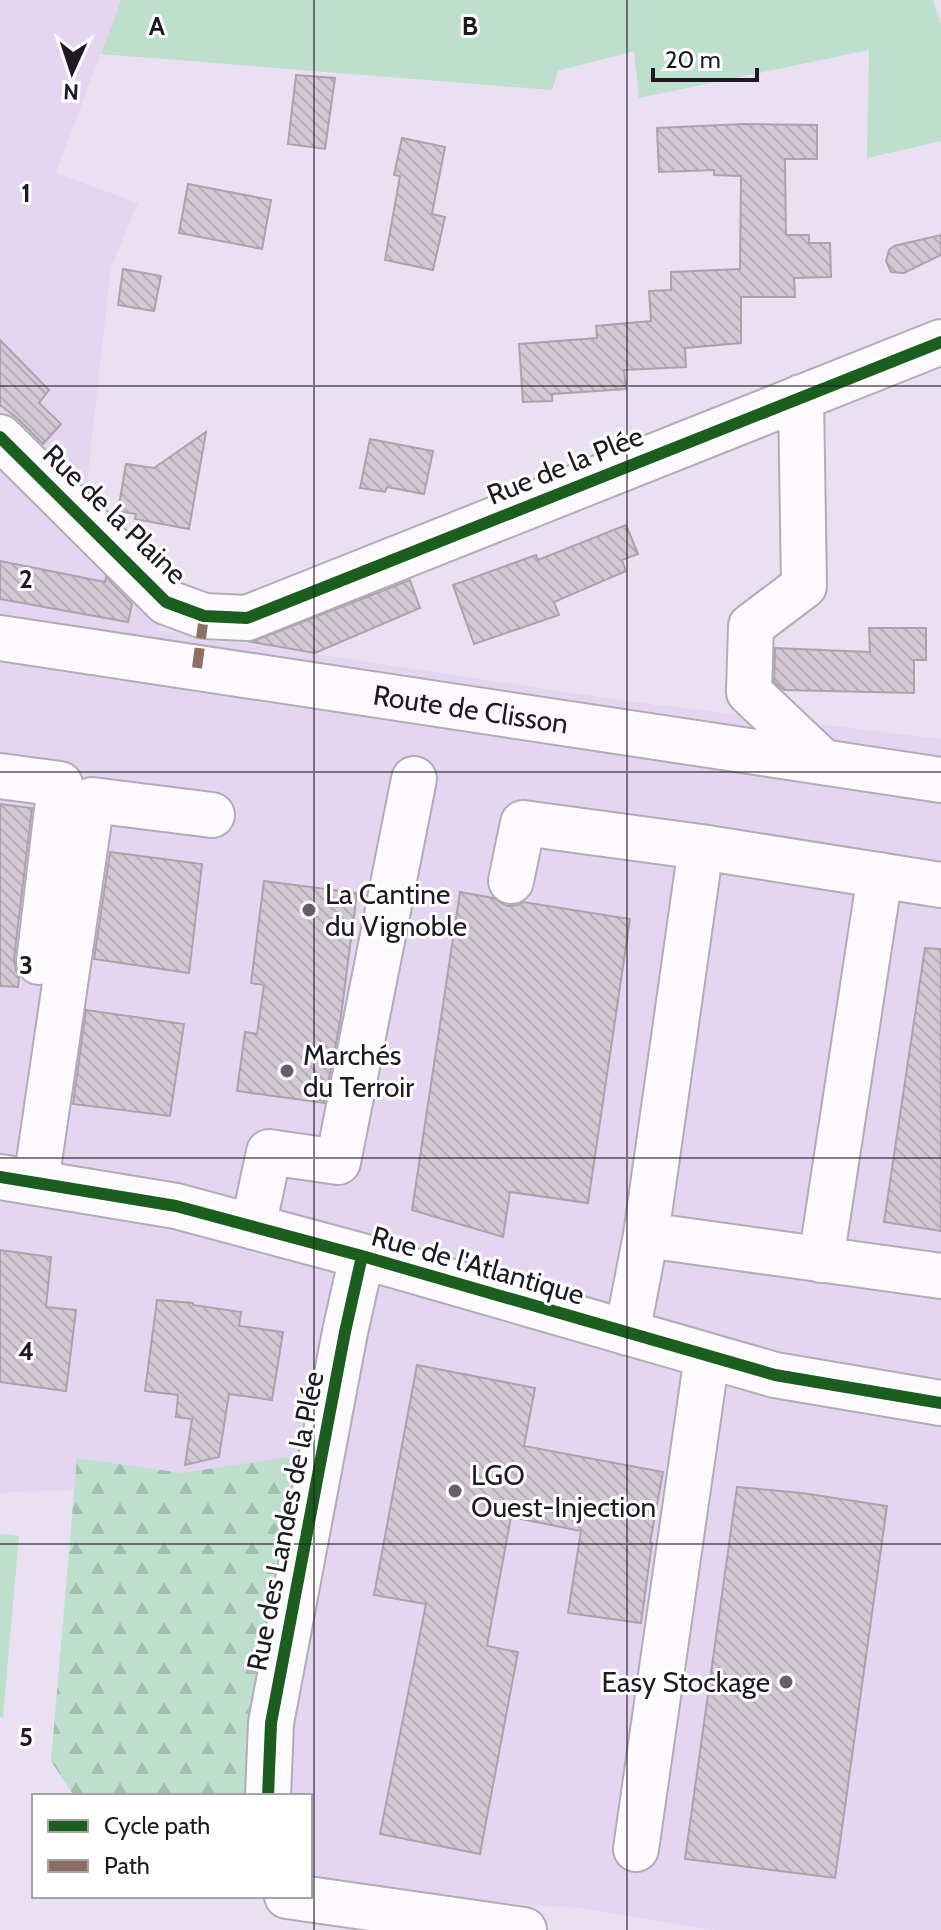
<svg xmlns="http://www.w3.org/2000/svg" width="941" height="1930" font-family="Cabin,sans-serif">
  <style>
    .built { fill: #e4d6f0 }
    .green { fill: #bedece }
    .forest { fill: url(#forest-firs) }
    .building { fill: url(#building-back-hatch); stroke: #aba2ac; stroke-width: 2 }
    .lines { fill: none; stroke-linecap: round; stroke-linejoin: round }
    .minor-casing { stroke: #b2acb8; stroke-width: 48 }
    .major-casing { stroke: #b2acb8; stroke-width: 48 }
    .minor { stroke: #fcfafd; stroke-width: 44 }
    .major { stroke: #fcfafd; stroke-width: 44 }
    .quiet { stroke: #8d6e63; stroke-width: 10; stroke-dasharray: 20 10; stroke-linecap: butt }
    .cycleway-casing { stroke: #fff; stroke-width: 17 }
    .cycleway { stroke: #1b5e20; stroke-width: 12 }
    .grid { fill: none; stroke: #1e1923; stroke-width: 2; stroke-opacity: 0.55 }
    .poi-dot { fill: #655f6b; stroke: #fff; stroke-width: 3 }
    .labels { text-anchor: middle; stroke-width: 6; stroke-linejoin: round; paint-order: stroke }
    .street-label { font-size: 28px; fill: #1e1923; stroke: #fff }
    .poi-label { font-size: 28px; fill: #1e1923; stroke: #fff; text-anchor: start }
    .grid-label { font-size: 26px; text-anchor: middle; font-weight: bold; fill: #1e1923; stroke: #fff; stroke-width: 6; stroke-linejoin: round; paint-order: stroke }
  </style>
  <defs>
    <pattern id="forest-firs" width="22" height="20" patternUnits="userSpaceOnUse" patternTransform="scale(2)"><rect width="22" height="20" fill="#bedece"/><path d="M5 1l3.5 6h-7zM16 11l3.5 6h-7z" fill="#a3beb1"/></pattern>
    <pattern id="building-back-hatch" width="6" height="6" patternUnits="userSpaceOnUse" patternTransform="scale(2)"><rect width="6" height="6" fill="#d3c9d4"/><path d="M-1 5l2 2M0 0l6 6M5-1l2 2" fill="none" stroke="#b5acb6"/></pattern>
  </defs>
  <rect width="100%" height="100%" fill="#e9e1f1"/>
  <!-- built -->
  <path class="built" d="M0 0H121L56 173 138 203 111 268 86 492 173 576 158 630 619 700 941 739V1930H715L586 1909 389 1894 310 1892V1796H251L250 1755 293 1457 182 1473 78 1458 74 1490 0 1493Z"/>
  <!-- green -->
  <path class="green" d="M121 0H933L941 24V141L867 158 869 50 639 98 634 51 558 71 552 90 101 54Z
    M0 1534 19 1536 3 1717H0Z"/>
  <!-- forest -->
  <path class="forest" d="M293 1456 250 1755 251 1796H74L51 1761 77 1458 182 1473Z"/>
  <!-- building -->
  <path class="building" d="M296 75 335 78 325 149 288 144Z
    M743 124 817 125V159H785L786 235H809V243H830L831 277 794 278 795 297H741V343L685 348 686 367 624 370 626 389 552 394V401L523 402 519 344 597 338 596 326 651 321 649 291 671 290V272L740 269 741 176 714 175V170L659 172 657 128Z
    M402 138 445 147 432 214 445 217 433 270 385 260 400 176 394 175Z
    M188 184 271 200 262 249 179 233Z
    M941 235V255L904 273 891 272 886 261 889 250 894 246Z
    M123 269 161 276 154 311 118 305Z
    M0 340 49 390 39 403 61 424 43 444 18 419 0 405Z
    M206 432 189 529 135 519 136 514 118 511 126 464 154 468Z
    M370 439 433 451 424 494 387 487 385 492 360 488Z
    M626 525 638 554 622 560 626 571 554 602 559 615 474 644 453 585 536 555 538 560Z
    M0 561 105 582 106 577 132 604 128 622 0 599Z
    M410 580 420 608 315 653 251 642Z
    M869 628H926V660H914V693L784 690 774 682 775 648 870 652Z
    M0 804 32 808 14 959 16 971 19 976 18 987 0 986Z
    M110 852 202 864 189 973 94 959Z
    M264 881 357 893 340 1023 324 1103 237 1091 245 1032 257 1034 264 985 251 983Z
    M460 892 493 898 507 906 518 905 523 902 630 919 588 1203 510 1192 503 1237 412 1210Z
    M925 948 941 949V1231L884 1222Z
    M86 1010 184 1024 170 1116 73 1104Z
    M0 1250 51 1257 46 1307 76 1310 66 1391 0 1382Z
    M157 1300 193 1303V1305L241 1312 239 1326 283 1332 272 1400 229 1394 219 1457 185 1465 192 1419 176 1417 178 1395 145 1391Z
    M417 1365 535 1388 524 1446 663 1472 650 1543H652L641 1623 568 1613 581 1531 511 1517 487 1646 518 1652 480 1854 380 1834 426 1604 374 1595Z
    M737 1487 802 1493 887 1506 835 1878 685 1859Z"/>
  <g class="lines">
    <defs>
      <path id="minor" d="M801 397 804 586 751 626 749 692 823 762
        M0 437 166 602 204 616 247 618 941 342
        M0 776 60 784 39 962
        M511 881 523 823 701 847 941 885
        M0 1177 176 1206 362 1256 775 1375 941 1403
        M36 1182 92 800 212 815
        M253 1227 269 1152 338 1162 414 779
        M646 1235 701 847
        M821 1260 880 875
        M627 1333 646 1235 941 1276
        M268 1796 271 1723 345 1332 362 1256
        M636 1849 707 1356
        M287 1896 524 1930"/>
      <g id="major">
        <path id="s1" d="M0 638 941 780"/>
      </g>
    </defs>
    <!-- minor casing -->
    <use href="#minor" class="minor-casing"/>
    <!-- major casing -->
    <use href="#major" class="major-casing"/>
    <!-- minor -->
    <use href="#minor" class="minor"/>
    <!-- major -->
    <use href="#major" class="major"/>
    <!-- quiet -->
    <path class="quiet" d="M197 668 204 616"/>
    <defs>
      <path id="cycleway" d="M0 437 166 602 204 616 247 618 941 342
        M0 1177 176 1206 362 1256 775 1375 941 1403
        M268 1796 271 1723 345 1332 362 1256"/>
    </defs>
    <!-- cycleway casing -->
    <use href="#cycleway" class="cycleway-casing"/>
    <!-- cycleway -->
    <use href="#cycleway" class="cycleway"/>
  </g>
  <!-- grid -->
  <path class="grid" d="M314 0V1930M627 0V1930M0 386H941M0 772H941M0 1158H941M0 1544H941"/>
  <!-- markers -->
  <g class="poi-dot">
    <circle cx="309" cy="910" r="8"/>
    <circle cx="287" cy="1071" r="8"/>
    <circle cx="455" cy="1491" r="8"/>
    <circle cx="786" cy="1682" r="8"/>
  </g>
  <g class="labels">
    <!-- street labels -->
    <g class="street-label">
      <text transform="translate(565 465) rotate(-22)" y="10">Rue de la Plée</text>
      <text transform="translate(115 514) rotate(44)" y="10">Rue de la Plaine</text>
      <text dy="10" stroke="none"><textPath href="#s1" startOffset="476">Route de Clisson</textPath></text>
      <text transform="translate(478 1265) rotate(16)" y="10">Rue de l'Atlantique</text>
      <text transform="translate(285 1521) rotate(-79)" y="10">Rue des Landes de la Plée</text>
    </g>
    <!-- poi labels -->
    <g class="poi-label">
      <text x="325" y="904">La Cantine<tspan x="325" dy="32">du Vignoble</tspan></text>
      <text x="303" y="1065">Marchés<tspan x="303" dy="32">du Terroir</tspan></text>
      <text x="471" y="1485">LGO<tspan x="471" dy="32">Ouest-Injection</tspan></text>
      <text x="770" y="1692" text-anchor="end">Easy Stockage</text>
    </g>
  </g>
  <g class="grid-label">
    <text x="157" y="35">A</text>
    <text x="470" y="35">B</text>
    <text x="26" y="202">1</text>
    <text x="26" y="588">2</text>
    <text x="26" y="974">3</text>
    <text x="26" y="1360">4</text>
    <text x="26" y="1746">5</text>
  </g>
  <!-- legend -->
  <rect x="32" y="1794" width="280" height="104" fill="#ffffff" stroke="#a5a3a7" stroke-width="2"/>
  <rect x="48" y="1820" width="40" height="12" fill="#1b5e20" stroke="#a5a3a7" stroke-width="2"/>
  <text x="104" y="1834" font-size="24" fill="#1e1923">Cycle path</text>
  <rect x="48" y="1860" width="40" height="12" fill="#8d6e63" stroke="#a5a3a7" stroke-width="2"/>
  <text x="104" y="1874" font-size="24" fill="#1e1923">Path</text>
  <!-- north arrow -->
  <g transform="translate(72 72) rotate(183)" stroke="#ffffff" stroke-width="6" paint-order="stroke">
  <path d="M0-6L14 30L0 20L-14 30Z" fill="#1e1923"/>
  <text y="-12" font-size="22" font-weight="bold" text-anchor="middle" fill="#1e1923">N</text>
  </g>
  <!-- scale -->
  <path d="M653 68v12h104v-12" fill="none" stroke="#1e1923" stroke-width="4"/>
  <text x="665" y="68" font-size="24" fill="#1e1923" stroke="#ffffff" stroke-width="6" paint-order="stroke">20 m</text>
</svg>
